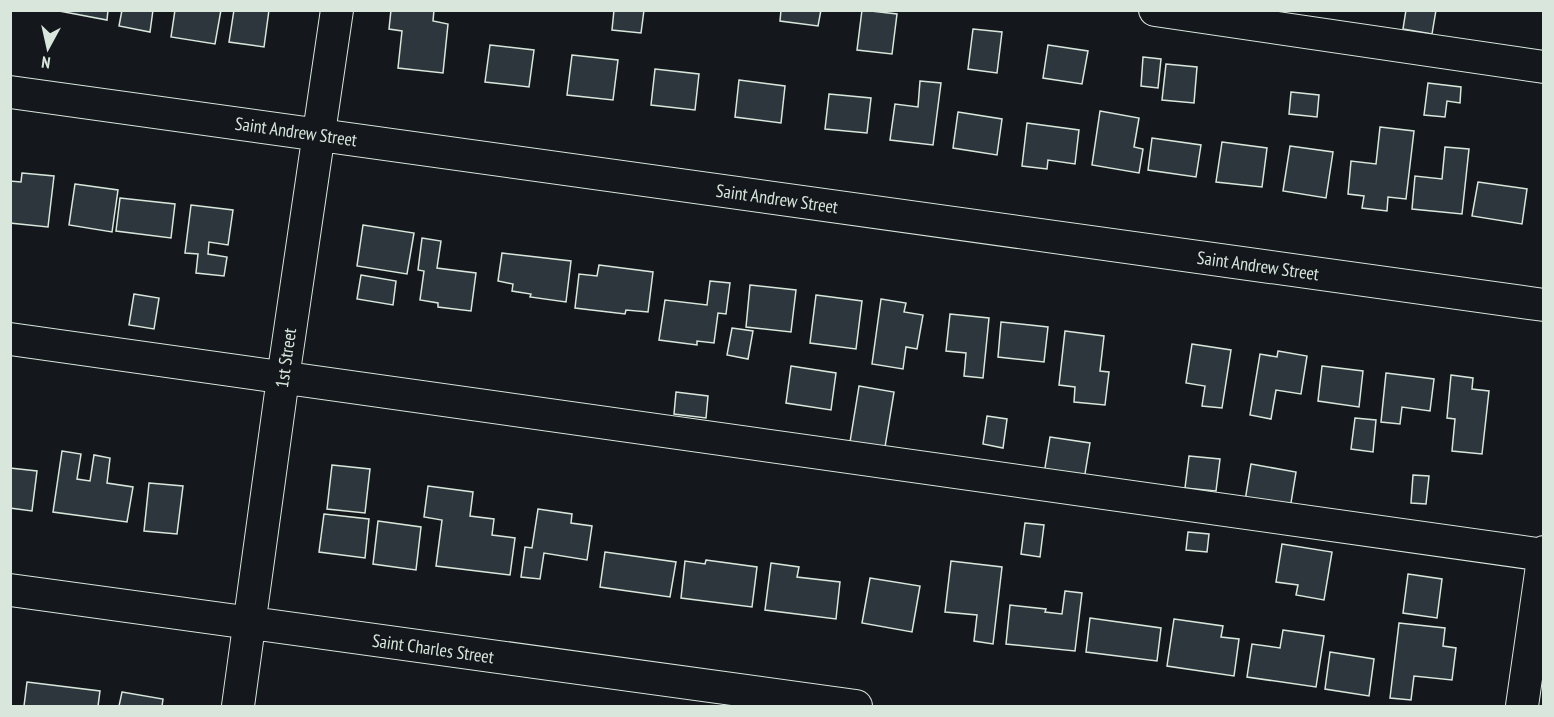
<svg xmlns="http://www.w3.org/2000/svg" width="1554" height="717" font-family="'PT Sans Narrow',sans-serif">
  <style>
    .building { fill: #2c363c; stroke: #d8e6dc; stroke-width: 1.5 }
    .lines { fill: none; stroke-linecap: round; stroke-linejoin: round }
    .minor-casing { stroke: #d8e6dc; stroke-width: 34 }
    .minor { stroke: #14181c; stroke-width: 32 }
    .labels { text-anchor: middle; stroke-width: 4.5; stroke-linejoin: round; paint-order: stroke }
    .street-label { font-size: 18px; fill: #d8e6dc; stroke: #14181c }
  </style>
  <rect width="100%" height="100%" fill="#14181c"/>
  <!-- building -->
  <path class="building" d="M54 10H108L107 20Z
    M122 10H153L150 32 119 26Z
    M175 10H221L215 44 171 37Z
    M234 10H269L264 47 229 42Z
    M391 10H434L433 21 448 24 443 73 398 68 402 31 389 29Z
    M614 10H644L641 33 612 30Z
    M781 10H821L818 26 780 21Z
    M862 10 897 14 892 54 857 50Z
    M1406 10H1436L1432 34 1403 29Z
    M973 29 1002 32 997 73 968 69Z
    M490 45 534 50 529 87 485 82Z
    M1048 45 1088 51 1082 84 1043 78Z
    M572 55 618 60 613 100 567 95Z
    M1143 57 1161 59 1158 88 1141 86Z
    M1166 64 1197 67 1194 103 1162 100Z
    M655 69 699 74 695 110 651 105Z
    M739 80 785 86 781 123 735 117Z
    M920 81 941 83 933 145 890 140 895 104 918 107Z
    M1428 83 1461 87 1460 103 1447 101 1445 117 1424 115Z
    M1291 92 1319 95 1317 117 1289 114Z
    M829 94 871 98 867 133 825 129Z
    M1100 111 1139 118 1134 147 1143 149 1139 173 1092 165Z
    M958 112 1002 119 997 155 953 148Z
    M1027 123 1079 130 1075 164 1048 160 1047 169 1022 166Z
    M1380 127 1414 131 1406 199 1388 197 1387 211 1362 208 1364 196 1348 194 1351 161 1376 164Z
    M1152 138 1201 145 1196 177 1148 170Z
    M1222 142 1267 148 1262 187 1216 182Z
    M1290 146 1333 152 1326 198 1283 191Z
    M1445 147 1469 149 1462 214 1412 209 1415 176 1442 179Z
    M22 173 54 176 48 227 10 223V181L21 182Z
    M1478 182 1527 189 1522 224 1472 216Z
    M75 184 118 190 112 232 69 225Z
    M120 198 175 204 171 238 116 231Z
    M191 205 233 210 228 245 209 242 208 254 227 257 224 276 196 273 198 254 185 253Z
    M363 225 414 233 407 274 357 266Z
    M422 238 441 241 437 268 476 273 471 311 438 307V303L420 300 424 271 418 270Z
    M502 253 571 261 566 302 530 297 531 294 512 291 513 284 498 281Z
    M599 265 653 272 648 312 626 310 625 314 575 308 579 274 597 276Z
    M361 275 396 281 393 305 357 299Z
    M710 281 730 283 726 314 718 313 714 343 697 341V345L659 340 665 300 707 305Z
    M750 285 796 290 791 332 746 327Z
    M134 294 159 298 154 329 129 325Z
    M816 295 862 301 856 349 810 343Z
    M881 299 906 303 904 312 923 315 917 349 906 347 903 369 872 364Z
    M950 314 989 318 983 378 964 376 966 353 946 351Z
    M1001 322 1048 327 1044 362 998 357Z
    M732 328 753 331 748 359 727 355Z
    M1065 331 1104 336 1100 371 1109 372 1105 405 1074 402 1075 387 1059 385Z
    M1192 344 1231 350 1222 408 1202 406 1205 386 1186 383Z
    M1278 351 1307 356 1301 394 1276 390 1271 419 1250 415 1260 354 1277 357Z
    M791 366 836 373 831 410 786 403Z
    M1322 366 1363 371 1359 407 1318 401Z
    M1386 373 1434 379 1430 411 1402 407 1400 424 1381 422Z
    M1451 375 1473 378 1472 389 1489 391 1482 454 1452 451 1455 419 1447 418Z
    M859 386 894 392 885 447 850 442Z
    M676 392 708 396 706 418 674 414Z
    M987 416 1007 419 1003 448 983 444Z
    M1355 418 1376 420 1373 452 1351 449Z
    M1050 437 1090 443 1084 480 1044 474Z
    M62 451 81 454 77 479 90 481 94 455 110 458 107 483 133 487 127 522 53 512Z
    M1189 456 1220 459 1216 491 1185 488Z
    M1251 464 1296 472 1290 509 1245 501Z
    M332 465 370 469 365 513 327 509Z
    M10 468 37 471 32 511 10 508Z
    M1413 475 1429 476 1426 504 1411 503Z
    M149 483 183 486 177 534 144 531Z
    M428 486 473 492 470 516 494 519 492 535 515 538 510 575 436 566 442 520 424 517Z
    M538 509 572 514 571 523 592 526 587 560 544 553 540 579 521 577 525 547 532 548Z
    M324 514 369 519 365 558 319 552Z
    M378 521 421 527 416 570 373 564Z
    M1025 523 1044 525 1040 557 1021 554Z
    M1188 532 1209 534 1207 552 1186 550Z
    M1282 544 1332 552 1324 600 1296 595 1298 585 1276 582Z
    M605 552 676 562 670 597 600 587Z
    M706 560 757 567 752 607 681 598 685 561 705 564Z
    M951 561 1002 567 993 644 974 641 977 615 945 612Z
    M771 563 799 567 797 577 840 582 836 619 765 610Z
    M1408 574 1442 579 1437 618 1403 613Z
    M870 578 920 586 912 632 862 623Z
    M1065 591 1082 593 1075 651 1006 644 1010 605 1046 609 1045 612 1062 614Z
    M1090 618 1161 628 1157 661 1086 652Z
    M1174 619 1223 626 1221 637 1239 639 1234 676 1167 666Z
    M1399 623 1445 628 1443 646 1456 648 1452 680 1414 676 1411 700 1390 698Z
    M1283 630 1324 636 1316 687 1247 677 1252 644 1280 648Z
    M1330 652 1374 659 1369 696 1325 689Z
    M27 682 100 691 98 706H24Z
    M122 692 163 699 162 706H119Z"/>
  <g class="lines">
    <defs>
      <path id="minor" d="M1155 10 1544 67
        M10 92 1544 305
        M10 339 1544 555
        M10 590 856 706
        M238 706 283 378 337 10
        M1522 706 1544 552"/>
    </defs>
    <!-- minor casing -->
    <use href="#minor" class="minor-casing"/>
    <!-- minor -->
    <use href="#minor" class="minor"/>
  </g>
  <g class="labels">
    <!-- street labels -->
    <g class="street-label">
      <text transform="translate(296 132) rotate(8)" y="6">Saint Andrew Street</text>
      <text transform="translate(777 199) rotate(8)" y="6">Saint Andrew Street</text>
      <text transform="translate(1258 266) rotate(8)" y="6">Saint Andrew Street</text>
      <text transform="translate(286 358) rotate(-82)" y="6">1st Street</text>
      <text transform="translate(433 649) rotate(8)" y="6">Saint Charles Street</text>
    </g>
  </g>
  <!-- border -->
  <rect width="1554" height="717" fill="none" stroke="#d8e6dc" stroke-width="24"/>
  <!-- north arrow -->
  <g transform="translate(48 48) rotate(188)" stroke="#14181c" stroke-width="4.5" paint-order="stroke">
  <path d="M0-4.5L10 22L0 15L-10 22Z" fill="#d8e6dc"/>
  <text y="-9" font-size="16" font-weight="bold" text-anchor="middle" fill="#d8e6dc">N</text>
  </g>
</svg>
